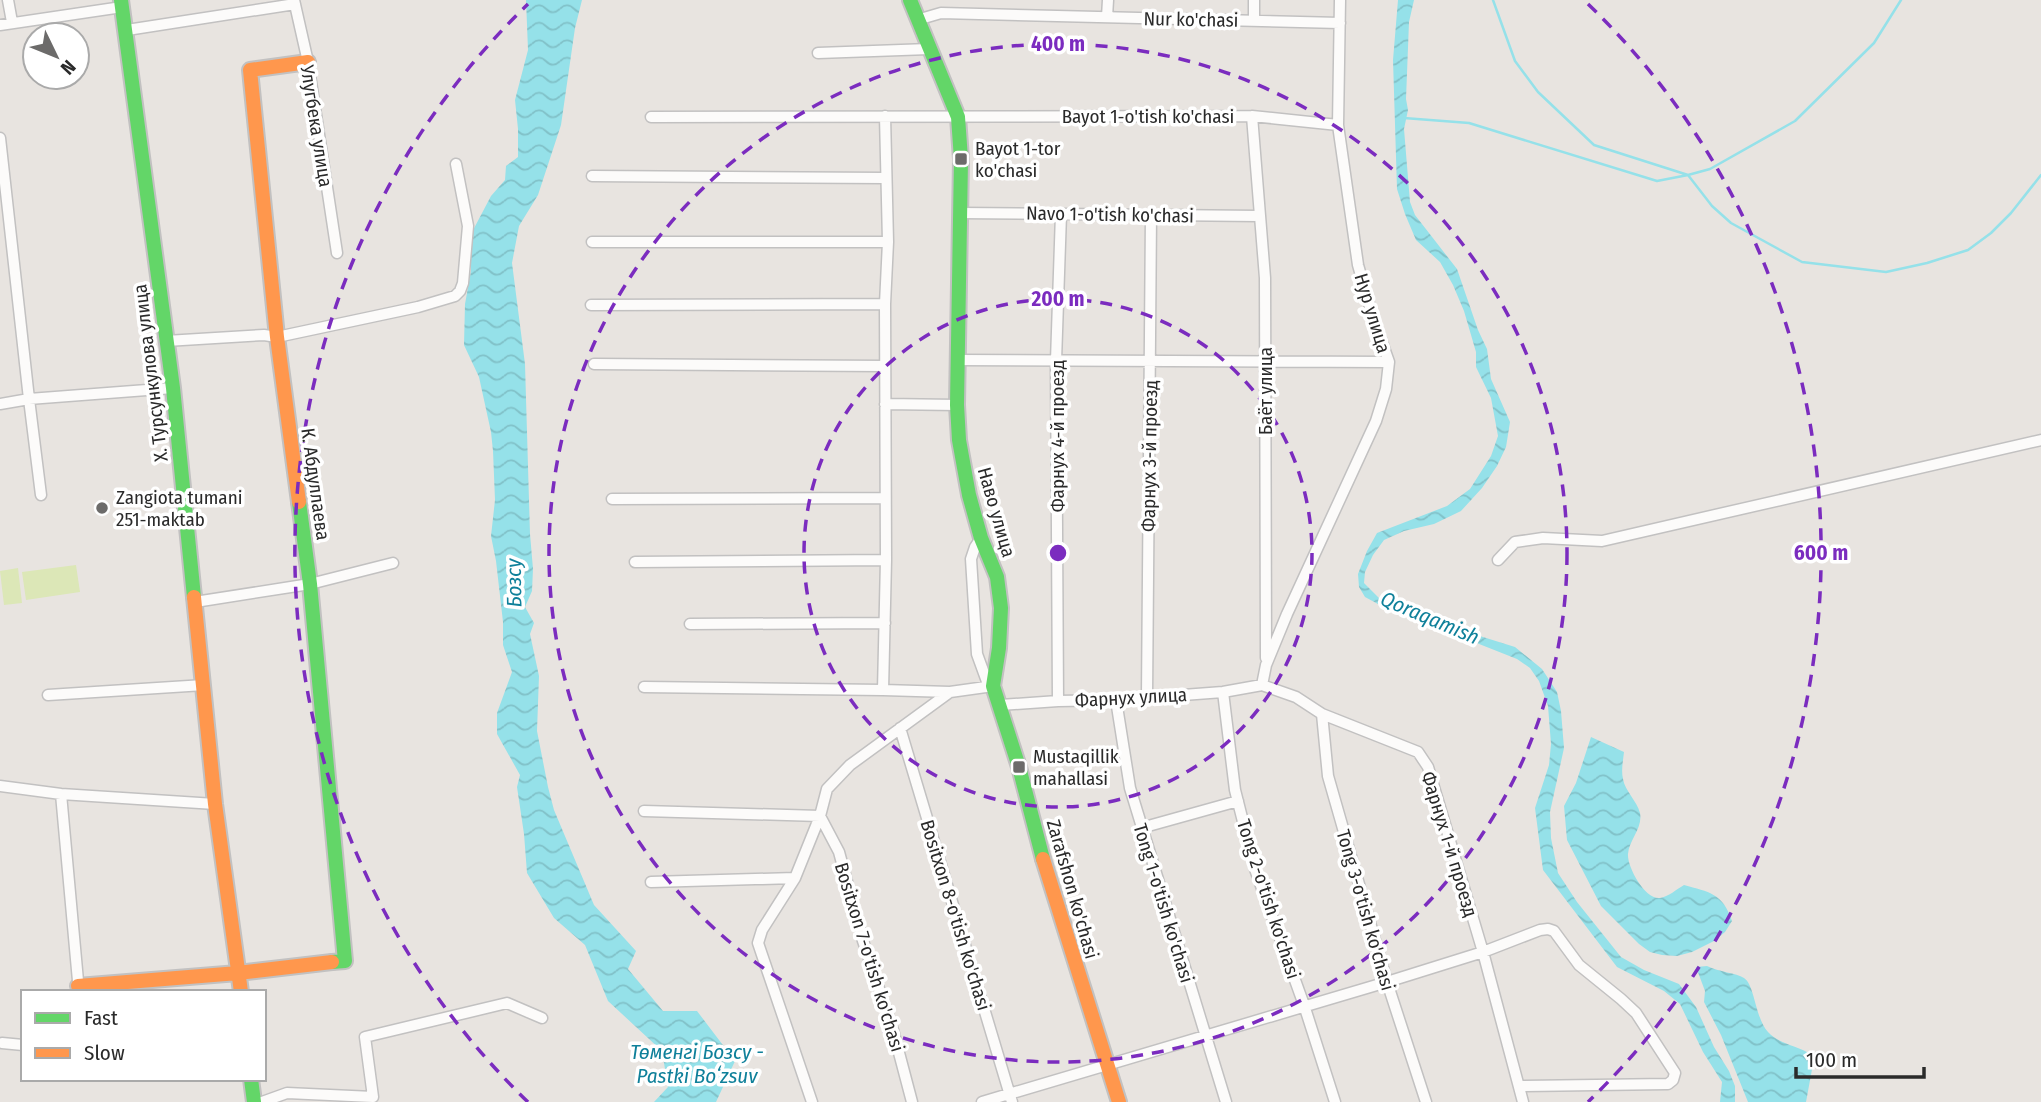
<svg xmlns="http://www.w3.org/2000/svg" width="2041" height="1102" font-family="'Fira Sans Condensed',sans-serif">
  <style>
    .pitch { fill: #dce7b7 }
    .water { fill: url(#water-waves) }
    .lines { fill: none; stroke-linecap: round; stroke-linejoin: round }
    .stream { stroke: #95e1e9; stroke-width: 2.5 }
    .street-casing { stroke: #c2c1c1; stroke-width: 13 }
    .fast-casing { stroke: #c2c1c1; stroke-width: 18 }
    .slow-casing { stroke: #c2c1c1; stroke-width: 18 }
    .street { stroke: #fcfbfa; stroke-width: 10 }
    .fast { stroke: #63d668; stroke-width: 14 }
    .slow { stroke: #ff974d; stroke-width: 14 }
    .ring { fill: none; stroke: #7b2cbf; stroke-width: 3.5; stroke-dasharray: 12 9 }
    .poi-dot { fill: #6c6b6a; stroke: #fff; stroke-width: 2.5 }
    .labels { text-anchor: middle; stroke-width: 7; stroke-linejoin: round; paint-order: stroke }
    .street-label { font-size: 19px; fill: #2a2a2a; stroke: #fff }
    .poi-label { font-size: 19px; fill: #2a2a2a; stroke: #fff; text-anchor: start }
    .water-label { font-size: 21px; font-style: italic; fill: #0f809a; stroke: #fff }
    .centre { fill: #7b2cbf; stroke: #fff; stroke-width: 3.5 }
    .ring-label { font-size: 21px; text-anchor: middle; font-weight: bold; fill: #7b2cbf; stroke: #fff; stroke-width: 7; stroke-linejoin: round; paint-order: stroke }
  </style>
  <defs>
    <pattern id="water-waves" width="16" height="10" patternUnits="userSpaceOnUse" patternTransform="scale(1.75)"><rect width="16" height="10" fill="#95e1e9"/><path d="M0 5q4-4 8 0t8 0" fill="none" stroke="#81c1c8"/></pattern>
  </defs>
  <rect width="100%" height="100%" fill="#e8e4e0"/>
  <!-- pitch -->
  <path class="pitch" d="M76 565 80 592 26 600 22 572Z
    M18 568 22 603 4 605 0 571Z"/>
  <!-- water -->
  <path class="water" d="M526 0H582L575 28 561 125 538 195 519 226 512 263 525 364 530 534 533 569 532 591 525 607 534 623 530 634 539 676 537 731 548 787 554 810 594 905 636 951 628 969 663 1011H697L735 1061 716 1102H654L668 1087 662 1051 608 1001 585 945 554 918 527 873 524 834 517 787 520 775 497 734V713L512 672 503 645V622L496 561 491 536 495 500 493 451 491 432 479 377 464 345 465 304 471 271V234L491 196 505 180 506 166 518 157V129L515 100 528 50Z
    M1398 0H1414L1409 22 1406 99 1408 110 1404 129 1410 202 1415 215 1457 269 1478 330 1487 349 1491 379 1510 422 1506 447 1497 466 1482 488 1461 511 1434 524 1404 531 1384 540 1373 555 1365 572 1364 583 1379 598 1389 603 1403 604 1415 611 1434 616 1467 632 1515 647 1542 669 1557 692 1561 711 1564 748 1550 812 1551 838 1558 873 1577 902 1621 957 1644 970 1679 984 1696 1007 1714 1047 1729 1071 1735 1086V1102H1720L1722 1082 1703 1052 1680 1004 1664 991 1617 967 1543 870 1535 808 1549 765 1551 744 1548 706 1539 681 1530 668 1517 659 1378 604 1365 597 1359 587 1358 574 1367 551 1377 533 1447 506 1470 489 1491 456 1498 436 1491 398 1476 367V352L1464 311 1453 285 1440 262 1416 240 1405 214 1397 189 1393 60Z
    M1591 737 1624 752C1623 761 1621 771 1623 779 1625 791 1637 801 1640 813 1643 828 1629 840 1628 854 1627 867 1645 900 1660 898 1668 897 1677 889 1684 885 1709 892 1723 893 1732 921L1725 932 1714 941 1692 952 1677 956 1662 955 1650 952 1639 944 1601 906 1567 840 1564 806 1576 783Z
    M1707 966C1719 972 1736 973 1744 978 1755 985 1755 1018 1768 1032 1780 1045 1797 1045 1812 1055L1813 1064 1806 1102H1748L1721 1035 1704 1002 1705 991 1696 967Z"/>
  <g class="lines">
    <!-- stream -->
    <path class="stream" d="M1493 0 1515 61 1538 92 1594 145 1688 175 1712 206 1731 223 1802 262 1886 272 1927 263 1968 250 1991 233 2011 213 2041 175
      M1404 118 1469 123 1657 181 1688 175 1710 169 1795 121 1874 43 1901 0"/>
    <defs>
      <path id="street" d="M8 0 12 22
        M294 0 308 62 337 253
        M1107 17 1108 0
        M917 20 941 13 1340 23
        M1254 20V0
        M0 25 122 7
        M127 30 295 4
        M818 53 929 49
        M885 116 888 242 885 304 886 560 883 690 950 692
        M1252 116 1265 278 1266 658
        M651 117 1252 116 1338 125
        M0 138 29 399 41 495
        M592 176 885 178
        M960 213 1259 216
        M592 242H888
        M591 305 885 304
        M166 341 264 335 277 337 418 307 455 296 460 291 463 283 468 226 456 164
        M957 360 1389 362
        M594 364 885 366
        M0 404 29 399 173 388
        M885 404 957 405
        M612 499 885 498
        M981 538 975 547 971 559 977 654 989 687
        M1498 560 1515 542 1543 538 1602 541 2041 440
        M635 562 886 560
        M195 602 310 584 393 563
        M690 624 885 623
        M1262 685 1266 665 1287 614 1376 421 1386 389 1389 362 1372 314 1358 265 1338 125 1340 0
        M644 687 883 690
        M1223 692 1235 790 1255 869 1304 1005 1335 1102
        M48 695 204 685
        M1147 697 1151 215
        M1116 700 1130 788 1226 1102
        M1058 701 1056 361 1061 214
        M1000 705 1058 701 1116 700 1223 692 1262 685 1296 697 1322 714 1418 752 1428 767 1483 952 1523 1102
        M1322 714 1328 776 1387 982 1426 1102
        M900 728 1012 1102
        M0 786 61 794 215 804
        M61 794 79 992
        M644 811 820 816 839 852 863 941 893 1030 912 1102
        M1141 828 1238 801
        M651 882 795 878
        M2 1043 23 1045
        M262 1102 287 1093 373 1097 365 1037 507 1003 542 1018
        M812 1102 758 943 762 930 795 878 820 816 827 789 850 765 950 692 993 686
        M982 1102 1387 982 1483 952 1540 930 1548 929 1554 931 1579 965 1621 999 1636 1013 1675 1073 1673 1080 1668 1084 1519 1086"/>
      <path id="fast" d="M121 0 173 388 194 597
        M910 0 958 117 961 159 957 405 959 440 969 495 981 538 997 577 1001 608 999 648 993 686 1019 767 1043 859
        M299 502 310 584 345 961 332 962
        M251 1079 254 1102"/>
      <path id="slow" d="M299 502 277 337 250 70 308 62
        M194 597 215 804 241 992
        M1043 859 1119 1102
        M78 986 238 973 332 962"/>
    </defs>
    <!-- street casing -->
    <use href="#street" class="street-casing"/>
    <!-- fast casing -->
    <use href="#fast" class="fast-casing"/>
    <!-- slow casing -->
    <use href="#slow" class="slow-casing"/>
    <!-- street -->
    <use href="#street" class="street"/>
    <!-- fast -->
    <use href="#fast" class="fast"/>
    <!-- slow -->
    <use href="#slow" class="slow"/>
  </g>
  <!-- distance rings -->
  <g class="ring">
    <circle cx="1058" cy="553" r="254"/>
    <circle cx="1058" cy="553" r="509"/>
    <path d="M528 1102A763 763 0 0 1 528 4M1588 4A763 763 0 0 1 1588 1102"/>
  </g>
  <!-- markers -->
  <g class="poi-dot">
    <rect x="954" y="152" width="14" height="14" rx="3.5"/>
    <circle cx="102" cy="508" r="7"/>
    <rect x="1012" y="760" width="14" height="14" rx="3.5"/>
  </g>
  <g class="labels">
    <!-- street labels -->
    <g class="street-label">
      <text transform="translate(1191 19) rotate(1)" y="7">Nur ko'chasi</text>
      <text x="1148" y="123">Bayot 1-o'tish ko'chasi</text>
      <text transform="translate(317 126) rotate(81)" y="7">Улугбека улица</text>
      <text transform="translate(1110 214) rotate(1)" y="7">Navo 1-o'tish ko'chasi</text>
      <text transform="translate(1373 313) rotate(73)" y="7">Нур улица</text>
      <text transform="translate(150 373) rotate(-97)" y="7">Х. Турсункулова улица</text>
      <text transform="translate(1265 391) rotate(-90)" y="7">Баёт улица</text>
      <text transform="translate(1057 436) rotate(-90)" y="7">Фарнух 4-й проезд</text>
      <text transform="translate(1149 456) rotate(-89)" y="7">Фарнух 3-й проезд</text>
      <text transform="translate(316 484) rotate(82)" y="7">К. Абдуллаева</text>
      <text transform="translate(997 512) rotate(74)" y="7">Наво улица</text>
      <text transform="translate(1131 697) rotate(-3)" y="7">Фарнух улица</text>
      <text transform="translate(1450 844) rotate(73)" y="7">Фарнух 1-й проезд</text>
      <text transform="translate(1073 889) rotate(74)" y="7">Zarafshon ko'chasi</text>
      <text transform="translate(1269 899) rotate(72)" y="7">Tong 2-o'tish ko'chasi</text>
      <text transform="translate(1164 903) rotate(73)" y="7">Tong 1-o'tish ko'chasi</text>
      <text transform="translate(1366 910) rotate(74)" y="7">Tong 3-o'tish ko'chasi</text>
      <text transform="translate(956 915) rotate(73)" y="7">Bositxon 8-o'tish ko'chasi</text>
      <text transform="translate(870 957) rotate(73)" y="7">Bositxon 7-o'tish ko'chasi</text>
    </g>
    <!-- poi labels -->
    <g class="poi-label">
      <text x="975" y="155">Bayot 1-tor<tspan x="975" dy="22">ko'chasi</tspan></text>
      <text x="116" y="504">Zangiota tumani<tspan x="116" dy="22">251-maktab</tspan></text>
      <text x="1033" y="763">Mustaqillik<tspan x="1033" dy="22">mahallasi</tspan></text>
    </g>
    <!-- water labels -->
    <g class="water-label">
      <text transform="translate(514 583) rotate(-91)" y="7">Бозсу</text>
      <text transform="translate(1430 618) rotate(23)" y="7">Qoraqamish</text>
      <text x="697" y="1059">Төменгі Бозсу -<tspan x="697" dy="24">Pastki Boʻzsuv</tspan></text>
    </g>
  </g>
  <circle cx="1058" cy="553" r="10" class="centre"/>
  <g class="ring-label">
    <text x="1058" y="51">400 m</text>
    <text x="1058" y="306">200 m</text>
    <text x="1821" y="560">600 m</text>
  </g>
  <!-- legend -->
  <rect x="21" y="990" width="245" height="91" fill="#ffffff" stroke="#aaaaaa" stroke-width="2"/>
  <rect x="35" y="1013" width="35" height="10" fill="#63d668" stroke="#aaaaaa" stroke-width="2"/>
  <text x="84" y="1025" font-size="21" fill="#2a2a2a">Fast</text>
  <rect x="35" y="1048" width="35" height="10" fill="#ff974d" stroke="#aaaaaa" stroke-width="2"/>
  <text x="84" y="1060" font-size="21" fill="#2a2a2a">Slow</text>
  <!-- north arrow -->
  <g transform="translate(56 56) rotate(133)"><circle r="33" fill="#ffffff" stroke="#aaaaaa" stroke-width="2"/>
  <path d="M0-5L12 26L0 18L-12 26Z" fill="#6c6b6a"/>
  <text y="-10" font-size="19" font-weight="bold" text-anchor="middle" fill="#2a2a2a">N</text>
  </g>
  <!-- scale -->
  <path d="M1796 1067v10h128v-10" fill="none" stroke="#2a2a2a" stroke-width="3.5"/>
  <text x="1806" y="1067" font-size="21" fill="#2a2a2a" stroke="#ffffff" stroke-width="5" paint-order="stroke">100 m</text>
</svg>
